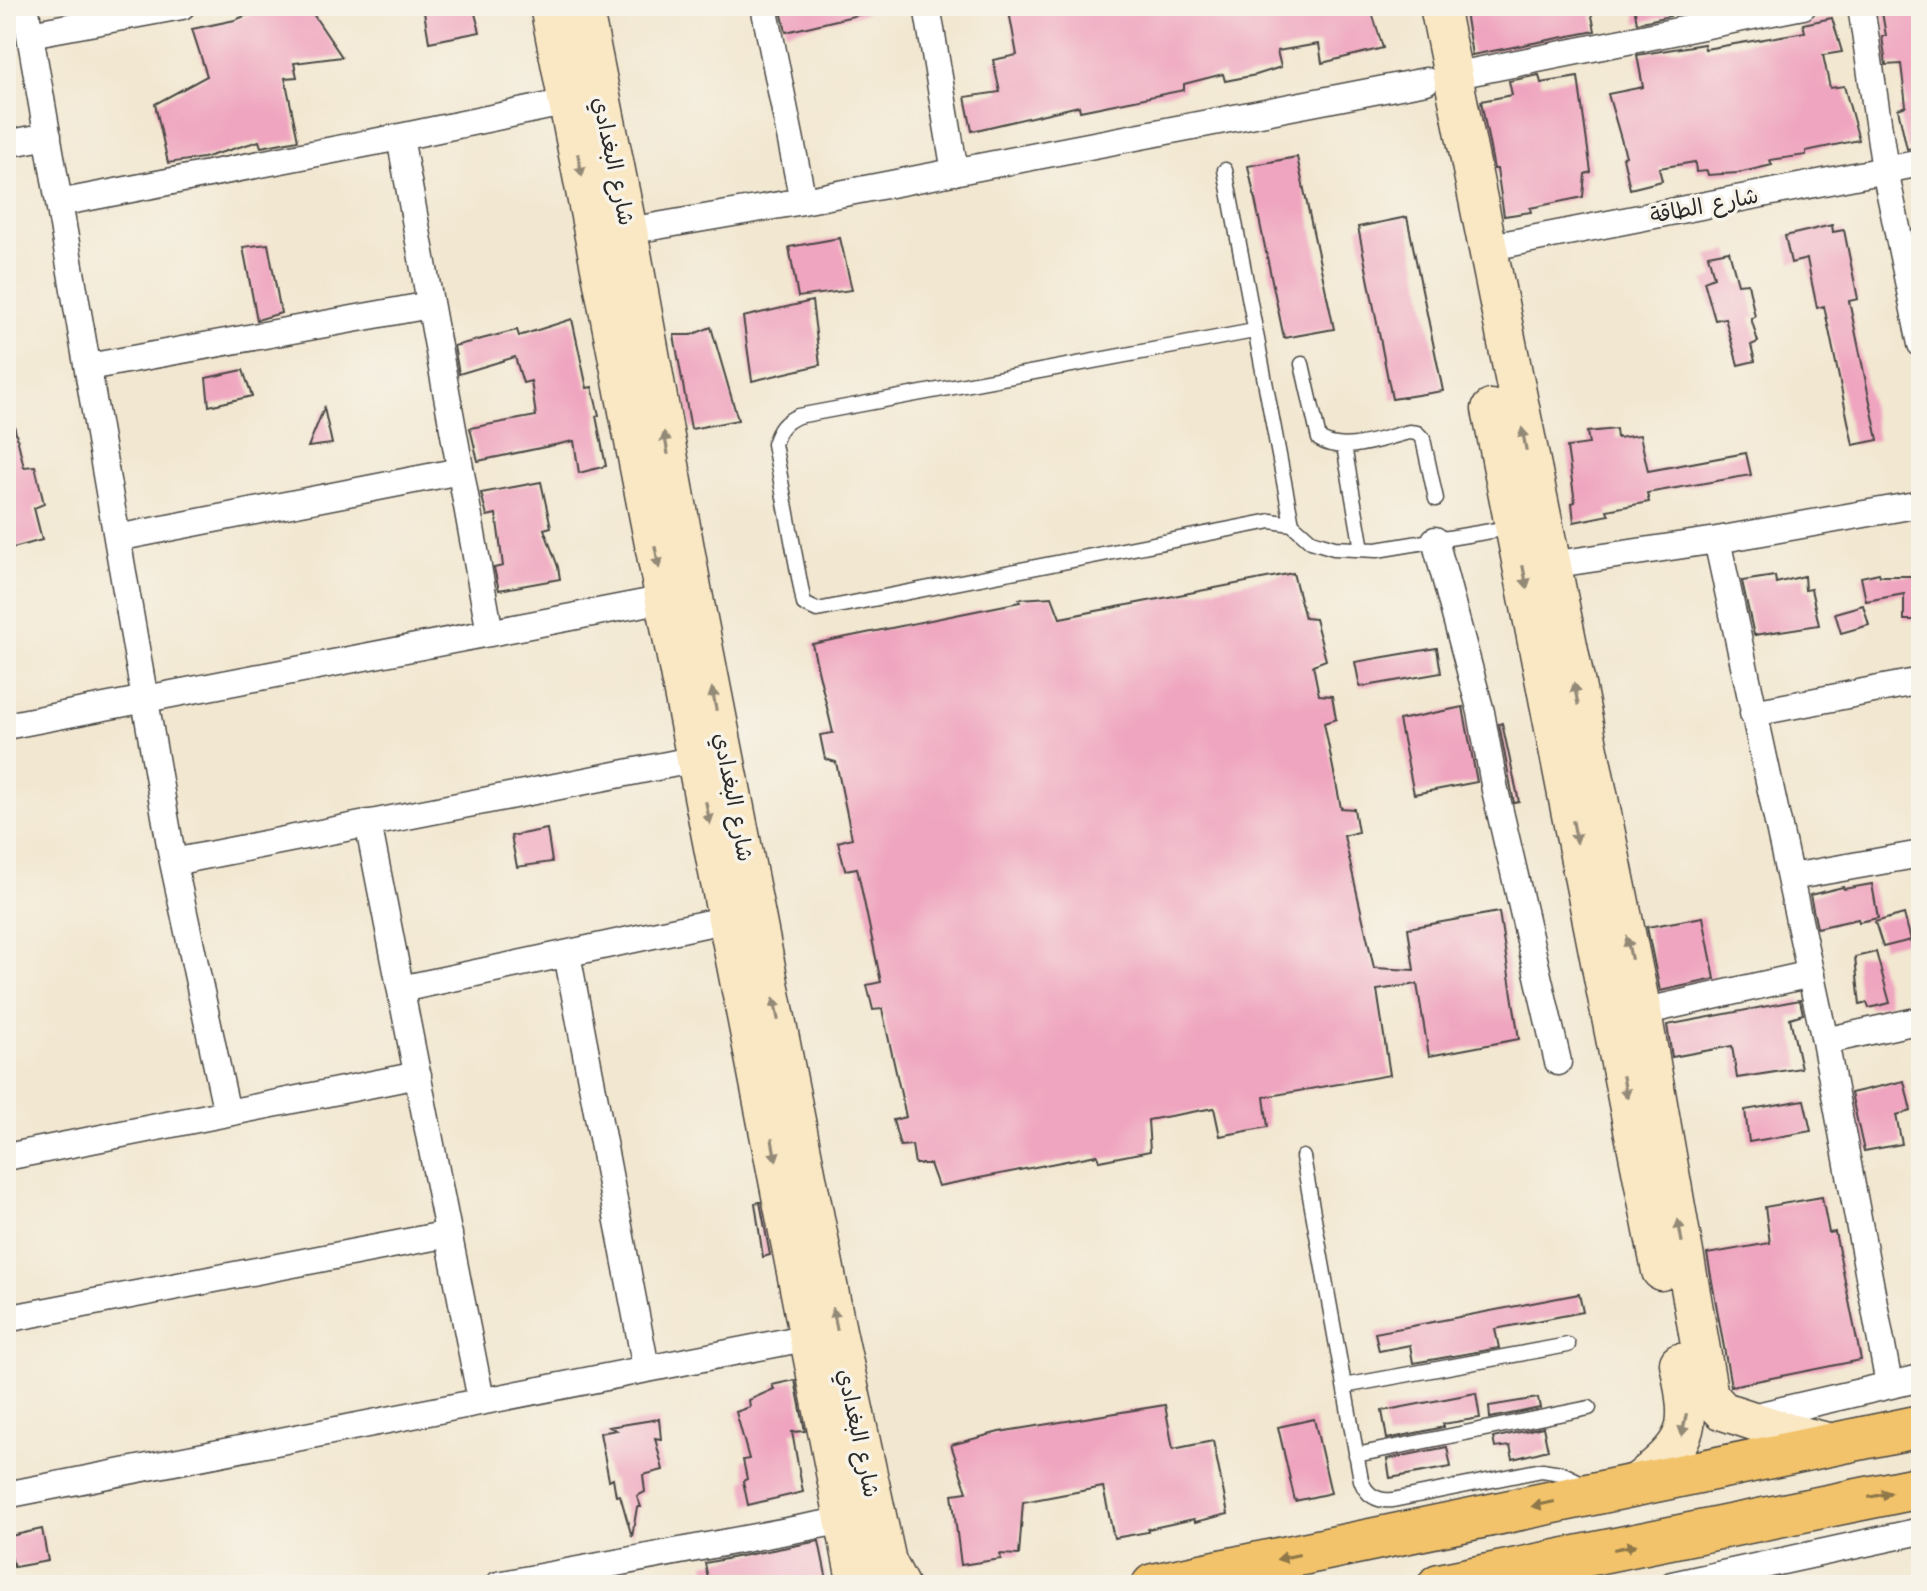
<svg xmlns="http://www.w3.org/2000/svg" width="1927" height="1591" font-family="Kalam,'Playpen Sans Arabic',sans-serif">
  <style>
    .building { fill: #efa5bf }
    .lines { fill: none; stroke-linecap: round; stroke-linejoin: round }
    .lane-casing { stroke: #494744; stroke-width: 17 }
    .street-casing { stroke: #494744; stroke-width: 29 }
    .secondary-casing { stroke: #494744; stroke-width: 41 }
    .primary-casing { stroke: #494744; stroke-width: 45 }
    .lane { stroke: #fff; stroke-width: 14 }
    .street { stroke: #fff; stroke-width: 26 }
    .secondary { stroke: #fae7c3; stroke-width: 38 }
    .primary { stroke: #f2c36a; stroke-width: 42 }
    .oneway { fill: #928977 }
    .oneway2 { fill: #8e774a }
    .labels { text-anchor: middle; stroke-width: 7; stroke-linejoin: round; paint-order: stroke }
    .street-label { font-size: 22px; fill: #2b2b2b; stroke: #f7f3e8 }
  </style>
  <rect width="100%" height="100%" fill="#f7f3e8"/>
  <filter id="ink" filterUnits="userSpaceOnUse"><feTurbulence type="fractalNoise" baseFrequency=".0125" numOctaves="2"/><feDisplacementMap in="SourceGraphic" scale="16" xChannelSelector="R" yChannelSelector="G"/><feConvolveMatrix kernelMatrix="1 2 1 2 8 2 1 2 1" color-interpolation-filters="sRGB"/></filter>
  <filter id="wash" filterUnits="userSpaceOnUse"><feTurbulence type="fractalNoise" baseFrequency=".006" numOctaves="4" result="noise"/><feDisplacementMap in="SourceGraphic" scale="32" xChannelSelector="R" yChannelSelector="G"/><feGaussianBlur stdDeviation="1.8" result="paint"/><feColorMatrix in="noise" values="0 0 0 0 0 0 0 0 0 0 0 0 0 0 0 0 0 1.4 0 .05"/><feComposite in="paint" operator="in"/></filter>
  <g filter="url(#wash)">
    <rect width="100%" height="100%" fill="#f2e7d0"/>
    <g id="blocks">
      <!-- building -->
      <path class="building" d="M269 6H317L313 14 342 57 294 63 297 77 285 78 298 140 261 147 259 141 203 158 168 163 155 104 207 76 192 29 235 20Z
        M423 6H473L480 32 429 42Z
        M780 6H866V13L786 32Z
        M1008 6H1370L1383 48 1322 63 1319 44 1277 51 1281 67 1256 75 1225 81 1223 74 1184 84V90L1080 111 1079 106 972 131 965 97 1000 92 993 60 1017 55Z
        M1464 6H1590L1595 31 1472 55Z
        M1634 6H1655L1656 10 1668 8 1670 16 1637 23Z
        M1881 6H1915L1921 35V147L1907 149 1898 109 1906 106 1901 64 1886 65 1882 36H1886Z
        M1832 18 1842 52 1823 55 1830 88 1844 86 1859 140 1806 151V155L1770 160 1772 165 1738 173 1708 175 1707 171 1696 172 1695 162 1659 168 1662 181 1630 189 1623 157 1626 156 1608 94 1643 87 1637 55 1704 44 1705 49 1805 32 1803 24Z
        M1539 75 1541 83 1578 77 1591 172 1585 174 1583 197 1530 208 1531 212 1504 216 1497 169H1494L1481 101 1512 95 1509 81Z
        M1297 157 1334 329 1284 338 1248 166Z
        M1407 217 1443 391 1392 399 1358 227Z
        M1832 225 1833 232 1844 230 1858 299 1849 301 1878 440 1853 445 1824 306 1817 308 1807 259 1791 263 1785 236Z
        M840 238 852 290 798 297 789 247Z
        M268 244 281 313 257 320 243 247Z
        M1729 251 1738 284 1748 283 1755 317 1751 318 1758 342 1751 345 1755 361 1738 365 1725 318 1715 320 1704 281 1714 277 1708 255Z
        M812 301 820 365 752 381 743 317Z
        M572 319 587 388 592 387 599 415 596 416 606 466 579 473 574 441 478 461 470 428 536 416 531 381 523 383 515 357 459 374 454 346 517 330 519 336Z
        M711 327 738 420 691 429 674 335H691Z
        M243 370 252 396 209 406 206 378Z
        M324 408 332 444 308 447Z
        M13 421 24 467 35 466 44 504 34 508 42 540 6 550V422Z
        M1616 429 1617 438 1640 435 1648 471 1746 453 1751 475 1647 493 1649 502 1607 510 1609 515 1574 522 1572 503 1575 502 1567 447 1589 444 1587 432Z
        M541 482 551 527 544 529 558 567 560 579 499 590 494 568 503 566 496 514 487 516 481 493Z
        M1293 573 1305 618 1315 619 1326 660 1313 665 1319 695 1332 696 1336 719 1324 723 1341 808 1354 809 1358 832 1344 836 1374 968 1414 970 1408 928 1499 912 1519 1039 1429 1056 1417 984 1377 990 1390 1075 1264 1097 1268 1127 1220 1136 1214 1108 1148 1120 1150 1151 1099 1161 1097 1155 938 1186 930 1164H915L912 1145 900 1146 893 1120 906 1117 882 1009 873 1010 867 985 881 982 857 868 845 870 838 842 852 838 836 762 825 759 820 735 833 733 812 644 1020 602 1019 599 1052 597 1060 618Z
        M1879 573 1880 576H1921V620H1904V594L1866 601 1861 577Z
        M1775 576 1776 583 1804 576 1805 590 1811 589 1819 625 1754 635 1742 581Z
        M1863 605 1869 625 1841 633 1835 613Z
        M1437 648 1441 673 1360 687 1355 662Z
        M1463 707 1477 782 1414 794 1399 720Z
        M1502 723 1519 802 1514 803 1499 724Z
        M547 829 552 862 517 867 511 836Z
        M1872 884 1878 918 1859 922 1858 919 1817 928 1810 895 1843 887 1844 889Z
        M1904 914 1911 940 1883 947 1875 922Z
        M1703 917 1715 979 1660 991 1647 927Z
        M1876 952 1890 1003 1869 1008 1867 1003 1860 1005 1855 957Z
        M1800 1000 1803 1014 1790 1018 1801 1068 1737 1078 1732 1046 1672 1057 1667 1025Z
        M1904 1081 1911 1111 1896 1115 1902 1144 1864 1151 1851 1093Z
        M1804 1100 1811 1131 1749 1142 1745 1110Z
        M1822 1197 1829 1233 1835 1232 1861 1360 1731 1386 1707 1254 1770 1243 1765 1207Z
        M760 1202 770 1255 763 1257 755 1203Z
        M1579 1294 1583 1312 1495 1329 1499 1348 1413 1363 1410 1345 1379 1351 1375 1333Z
        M795 1380 805 1431 792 1432 803 1492 748 1505 743 1481 747 1479 743 1460 749 1459 736 1412 750 1407 749 1400 774 1389 772 1385Z
        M1476 1393 1480 1418 1443 1424 1444 1427 1387 1439 1382 1411Z
        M1538 1398 1540 1408 1490 1418 1489 1406Z
        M1165 1405 1173 1449 1213 1441 1228 1514 1195 1522 1194 1519 1148 1529V1532L1114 1538 1103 1487 1023 1502 1019 1555 1000 1554 1001 1559 961 1565 952 1494 967 1492 951 1445 999 1432Z
        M659 1419 661 1439 655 1438 663 1470 643 1475 645 1492 637 1496 641 1507H637L632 1537 620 1495 616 1496 613 1478 609 1480 600 1433 616 1430 609 1427Z
        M1314 1419 1331 1493 1295 1501 1278 1427Z
        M1543 1427 1548 1450 1513 1459 1510 1446 1495 1448 1493 1438Z
        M1447 1447 1451 1467 1390 1478 1387 1459Z
        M42 1529 48 1561 14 1567 6 1537Z
        M819 1541 828 1585H709L705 1563Z"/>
    </g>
  </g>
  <g filter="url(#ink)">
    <use href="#blocks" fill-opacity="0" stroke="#494744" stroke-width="2"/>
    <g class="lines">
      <defs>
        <path id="lane" d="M1225 170 1292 524
          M1254 331 798 416C784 422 779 429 774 444L804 604 817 610 1271 521 1292 524 1311 541 1334 548 1377 550 1515 527
          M1302 364 1319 439C1344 455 1383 438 1409 432L1417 433 1423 439 1436 499
          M1344 446 1362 549
          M1303 1157 1361 1480C1366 1495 1377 1502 1393 1500L1542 1470 1561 1473 1588 1486
          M1344 1386 1568 1345
          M1356 1455 1589 1408"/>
        <path id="street" d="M25 6 173 862 227 1113
          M764 6 803 201
          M927 6 955 172
          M1861 6 1885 170 1921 344
          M30 34 182 6
          M1452 76 1803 6
          M400 137 490 633
          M6 144 48 136
          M59 203 400 137 568 102
          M628 231 803 201 1426 81
          M1486 248 1921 163
          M88 367 430 305
          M117 538 460 471
          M1435 540 1481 712 1495 790 1558 1062
          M1717 540 1825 1041 1889 1384
          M1550 565 1717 540 1921 504
          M1753 713 1921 681
          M6 726 665 599
          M368 823 481 1400
          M173 862 697 759
          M1791 877 1921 854
          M567 954 646 1368
          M401 989 728 919
          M1642 1012 1811 974
          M1825 1041 1921 1020
          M6 1157 418 1075
          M6 1319 449 1234
          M1748 1418 1921 1378
          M6 1495 810 1337
          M498 1585 846 1520
          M1672 1585 1921 1531"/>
        <path id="secondary" d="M549 6 857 1585
          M583 6 628 231 693 593 837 1331 887 1562 899 1585
          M1439 6 1642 1012 1709 1396 1723 1411 1793 1434 1833 1443
          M1491 409 1661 1271
          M1634 1485C1690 1440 1693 1433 1679 1363"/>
        <path id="primary" d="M1153 1585 1921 1426
          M1439 1585 1921 1487"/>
      </defs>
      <!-- lane casing -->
      <use href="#lane" class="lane-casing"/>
      <!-- street casing -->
      <use href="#street" class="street-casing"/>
      <!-- secondary casing -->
      <use href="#secondary" class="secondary-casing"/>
      <!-- primary casing -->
      <use href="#primary" class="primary-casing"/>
      <!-- lane -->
      <use href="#lane" class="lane"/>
      <!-- street -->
      <use href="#street" class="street"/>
      <!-- secondary -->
      <use href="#secondary" class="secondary"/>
      <!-- primary -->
      <use href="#primary" class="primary"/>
    </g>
    <!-- one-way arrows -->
    <defs><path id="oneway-solid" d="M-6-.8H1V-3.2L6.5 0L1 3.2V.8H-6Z" transform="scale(2)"/></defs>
    <g class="oneway">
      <use href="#oneway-solid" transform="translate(580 165) rotate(79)"/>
      <use href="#oneway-solid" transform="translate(1524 439) rotate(-101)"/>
      <use href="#oneway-solid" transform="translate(666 443) rotate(-100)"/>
      <use href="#oneway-solid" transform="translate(657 557) rotate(79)"/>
      <use href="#oneway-solid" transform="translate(1525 577) rotate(79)"/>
      <use href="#oneway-solid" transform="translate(1576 694) rotate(-101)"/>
      <use href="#oneway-solid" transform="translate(714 699) rotate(-101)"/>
      <use href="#oneway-solid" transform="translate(708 813) rotate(79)"/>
      <use href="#oneway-solid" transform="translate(1575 832) rotate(79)"/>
      <use href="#oneway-solid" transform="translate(1629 948) rotate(-102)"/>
      <use href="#oneway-solid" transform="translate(776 1009) rotate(-101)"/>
      <use href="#oneway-solid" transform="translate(1625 1087) rotate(79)"/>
      <use href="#oneway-solid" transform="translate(774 1150) rotate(79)"/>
      <use href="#oneway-solid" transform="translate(1680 1231) rotate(-100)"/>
      <use href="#oneway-solid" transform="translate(835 1319) rotate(-101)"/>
      <use href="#oneway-solid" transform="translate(1684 1425) rotate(102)"/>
    </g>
    <g class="oneway2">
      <use href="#oneway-solid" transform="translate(1880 1495) rotate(-12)"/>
      <use href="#oneway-solid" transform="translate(1543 1504) rotate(168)"/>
      <use href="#oneway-solid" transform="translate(1625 1547) rotate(-12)"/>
      <use href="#oneway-solid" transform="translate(1288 1557) rotate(168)"/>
    </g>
  </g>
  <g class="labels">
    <!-- street labels -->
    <g class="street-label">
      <text transform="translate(614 161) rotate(78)" y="8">شارع البغدادي</text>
      <text transform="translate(1704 205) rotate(-11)" y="8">شارع الطاقة</text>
      <text transform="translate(734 797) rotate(79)" y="8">شارع البغدادي</text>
      <text transform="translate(859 1433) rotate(78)" y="8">شارع البغدادي</text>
    </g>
  </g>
  <!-- margin -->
  <rect width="1927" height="1591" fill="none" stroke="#f7f3e8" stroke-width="32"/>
</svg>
